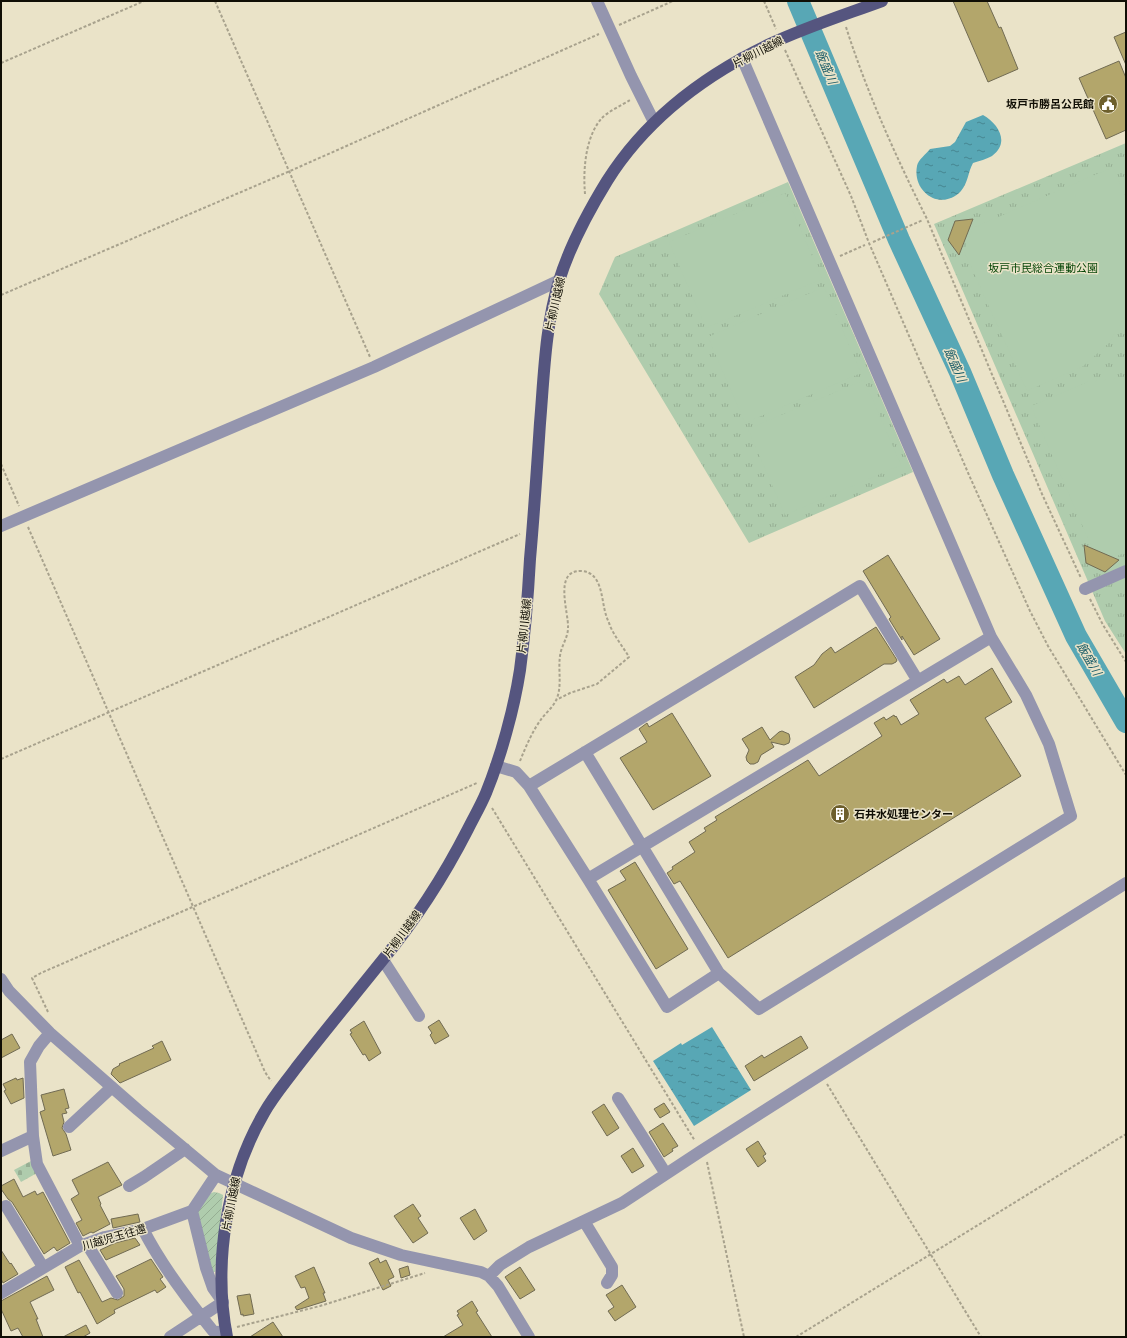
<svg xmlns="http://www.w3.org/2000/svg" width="1127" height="1338" font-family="'Nunito Sans','Noto Sans JP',sans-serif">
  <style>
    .cemetery { fill: url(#cemetery-stones) }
    .park { fill: url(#park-tufts) }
    .garden { fill: url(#garden-furrows) }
    .pitch { fill: #afccad }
    .water { fill: url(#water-ripples) }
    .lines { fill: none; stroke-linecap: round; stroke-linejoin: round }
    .river { stroke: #58a7b5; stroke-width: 22 }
    .building { fill: #b3a66b; stroke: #716b53 }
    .path { stroke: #a8a28d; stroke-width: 2; stroke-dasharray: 3 2; stroke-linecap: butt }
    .minor { stroke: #9495ae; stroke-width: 12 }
    .major { stroke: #55557f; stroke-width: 12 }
    .labels { text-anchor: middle; stroke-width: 3; stroke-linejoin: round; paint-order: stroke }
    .street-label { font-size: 11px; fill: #100e05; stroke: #eae3c8 }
    .poi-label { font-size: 11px; font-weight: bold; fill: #100e05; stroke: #eae3c8; text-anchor: end }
    .park-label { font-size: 11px; fill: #064607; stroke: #eae3c8 }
    .water-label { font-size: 12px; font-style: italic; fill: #1c5d68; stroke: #eae3c8 }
  </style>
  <defs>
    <pattern id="cemetery-stones" width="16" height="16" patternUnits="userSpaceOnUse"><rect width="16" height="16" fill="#afccad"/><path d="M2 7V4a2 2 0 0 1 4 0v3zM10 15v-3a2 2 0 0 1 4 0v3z" fill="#96ae93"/></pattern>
    <pattern id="park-tufts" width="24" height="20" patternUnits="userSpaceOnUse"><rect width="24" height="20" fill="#afccad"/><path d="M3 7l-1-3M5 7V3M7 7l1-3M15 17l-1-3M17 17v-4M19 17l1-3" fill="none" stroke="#96ae93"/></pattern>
    <pattern id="garden-furrows" width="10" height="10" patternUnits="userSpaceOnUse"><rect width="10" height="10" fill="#afccad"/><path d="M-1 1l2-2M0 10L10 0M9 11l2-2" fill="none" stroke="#96ae93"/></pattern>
    <pattern id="water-ripples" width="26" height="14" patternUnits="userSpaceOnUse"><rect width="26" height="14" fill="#58a7b5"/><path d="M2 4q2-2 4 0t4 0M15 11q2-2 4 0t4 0" fill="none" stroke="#478691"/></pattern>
  </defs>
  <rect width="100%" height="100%" fill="#eae3c8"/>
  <!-- cemetery -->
  <path class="cemetery" d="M31 1161 37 1173 21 1182 14 1170Z"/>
  <!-- park -->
  <path class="park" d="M1126 143V654L1105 621 934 224Z
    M788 182 913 472 749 543 599 294 615 257Z"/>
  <!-- garden -->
  <path class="garden" d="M214 1192 219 1193 223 1195 215 1272H212L197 1211 209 1194Z"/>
  <!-- pitch -->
  <path class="pitch" d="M1113 167 1126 198V315L1109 343 1082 367 1027 391 964 251 973 228Z
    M785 193 822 279 706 328 669 242Z
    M824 287 861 373 745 423 708 337Z
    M1123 378 1126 379V552L1115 557 1092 548 1031 406 1087 382Z
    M864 380 901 465 785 515 748 429Z"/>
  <!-- water -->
  <path class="water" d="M983 115C999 124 1010 143 992 156 987 159 979 161 973 163 968 172 968 183 961 191 941 212 912 192 917 166 918 160 926 154 930 149L950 146 955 142 966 122Z
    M712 1027 751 1090 694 1126 653 1061 681 1043 682 1045Z"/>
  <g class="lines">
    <!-- river -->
    <path class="river" d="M798 1 899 240 960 372 1003 475 1076 636 1126 722"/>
  </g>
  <!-- building -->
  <path class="building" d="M953 1H987L999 28 1001 27 1018 69 988 82Z
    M1126 32V65L1114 37Z
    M1119 61 1126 78V130L1106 139 1079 78Z
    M973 219 959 255 948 240 955 221Z
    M1084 545 1119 560 1105 572 1086 563Z
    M888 555 940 639 914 655 902 636V640L889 619 891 617 863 571Z
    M876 627 897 660 896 662 892 664H884L814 708 795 677 814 665 822 654 831 647 835 653Z
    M992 668 1012 702 985 718 1021 776 728 958 680 881 674 884 667 873 673 869 672 867 695 852 689 842 706 831 704 828 717 820 715 817 808 760 819 776 882 736 874 723 884 717 886 720 894 715 895 717 896 716 901 725 919 714 910 700 944 679 947 683 959 676 965 685Z
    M672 713 711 776 653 810 620 758 647 742 639 729 647 723 649 727Z
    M762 727 770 740 779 732 782 731 789 734 790 739 789 743 784 745 771 742 774 747 761 755 758 762 754 764H750L747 761 746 757 749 750 742 739Z
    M635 862 688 949 656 969 608 890 626 880 620 871Z
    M439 1020 449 1036 435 1044 430 1035 432 1033 428 1027Z
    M364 1021 381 1053 369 1061 365 1054 363 1055 350 1034 352 1033 350 1030Z
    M12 1034 20 1048 1 1058V1040Z
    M801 1036 808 1048 754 1081 745 1066 762 1055 764 1058Z
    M162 1041 171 1060 120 1083 111 1074 113 1069 120 1065 119 1064 154 1048 152 1046Z
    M16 1078 17 1080 23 1078 24 1098 11 1104 4 1091 6 1090 3 1084Z
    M64 1089 69 1108 65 1109 67 1113 62 1114 64 1122 62 1128 66 1134 71 1150 53 1156 40 1112 45 1110 41 1095Z
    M664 1103 670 1112 660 1118 654 1109Z
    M604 1104 619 1128 607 1136 592 1112Z
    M663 1123 678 1146 672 1149 673 1151 664 1157 649 1132Z
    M758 1141 766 1154 763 1156 766 1161 758 1167 746 1149Z
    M633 1148 644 1166 632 1173 621 1156Z
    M108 1162 122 1185 98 1197 101 1204 100 1205 110 1224 93 1233 91 1232 83 1236 76 1223 82 1220 71 1199 79 1194 72 1180Z
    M14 1179 23 1197 35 1191 37 1195 43 1192 70 1243 57 1251 54 1247 44 1254 12 1202 8 1199 1 1189V1186Z
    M413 1204 421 1216 418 1218 428 1233 413 1243 394 1216Z
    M475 1209 487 1231 474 1240 460 1218Z
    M138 1214 140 1222 113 1228 111 1219Z
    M135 1238 140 1245 106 1260 100 1250 115 1243Z
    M1 1250 10 1264 11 1263 18 1274 3 1283 1 1279Z
    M378 1258 380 1263 386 1260 394 1277 388 1280 391 1286 383 1290 369 1263Z
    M151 1259 163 1277 160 1279 166 1287 157 1293 155 1290 114 1310 115 1313 97 1324 80 1292 78 1293 65 1267 79 1260 102 1302 111 1298 118 1300 124 1296V1289L116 1276Z
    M408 1266 410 1275 401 1278 399 1269Z
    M314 1267 325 1293H323L326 1301 297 1310 295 1307 309 1298 305 1287 301 1288 295 1276Z
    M520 1267 535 1290 520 1299 505 1277Z
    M47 1276 54 1290 30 1302 38 1319H36L43 1337H23L18 1328 11 1331 1 1309V1301Z
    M622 1285 636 1307 615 1321 608 1311 614 1307 606 1295Z
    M250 1294 254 1314 243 1316V1314L241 1315 237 1296Z
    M472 1301 478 1311 476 1312 492 1337H443L463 1325 457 1315 459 1314 457 1311Z
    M273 1322 283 1337H250Z
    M86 1325 90 1333 83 1337H63Z"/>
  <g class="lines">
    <!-- path -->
    <path class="path" d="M215 1 370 357
      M764 1 776 29
      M619 25 673 1
      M846 27C867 93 896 157 927 219L1042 494 1081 578
      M785 50 851 196 869 243 969 475 1030 611 1048 646 1126 775
      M1 63 144 1
      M585 194C583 171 585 138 601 119 607 112 622 105 630 100
      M873 242 923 220
      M840 256 865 245
      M1 295 290 171 599 34
      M1 464 19 506
      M28 527 265 1072 271 1081
      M1090 599 1103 625 1126 662
      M1 759 520 534
      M520 761C526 746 533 730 542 718 547 712 554 706 557 698 562 685 558 670 560 656 561 646 568 638 568 628 569 613 553 570 581 571 603 572 601 600 606 615 607 619 609 622 610 626 615 637 623 647 629 657L597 684 570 693 556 700
      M492 808 695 1141
      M48 1012 32 978 41 973 477 783
      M827 1084 981 1337
      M707 1162 744 1337
      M237 1327 320 1306 425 1273
      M796 1337 1126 1134"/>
    <!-- minor -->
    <path class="minor" d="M597 1 631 76 654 122
      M1 526 374 367 560 280
      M1085 589 1126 571
      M585 752 719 973
      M496 766 516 772 529 786 588 879 667 1007 719 973 759 1009 1071 816 1049 744 1026 695 991 637
      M529 786 860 586 918 681
      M588 879 991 637 742 58
      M383 960 419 1016
      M1 979 9 991 50 1033 138 1110 216 1175 351 1238 401 1255 481 1272 489 1276 498 1286 529 1337
      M50 1033 39 1046 30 1062 33 1136 37 1164 80 1246
      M618 1098 666 1174
      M69 1127 112 1087
      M1 1151 33 1136
      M129 1186 144 1177 185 1149
      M6 1206 43 1267
      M584 1221 612 1267V1275L607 1283
      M143 1229C161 1265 187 1299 213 1331L217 1332 226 1331
      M87 1244 117 1293
      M489 1276 500 1265 529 1247 622 1203 701 1151 910 1018 1126 883
      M1 1293 80 1246 105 1237 143 1229 192 1211 216 1175
      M170 1337 223 1302 213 1288 206 1268 192 1211"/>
    <!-- major -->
    <path class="major" d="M227 1337C213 1264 226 1178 264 1113 273 1097 285 1083 296 1068 324 1032 353 997 381 962 415 921 444 876 468 829 474 817 481 805 486 793 501 756 514 709 520 670 525 633 528 596 530 559 534 514 537 468 540 423 544 376 545 327 559 281 570 245 588 212 607 181 646 119 705 75 770 44 806 27 844 15 882 1"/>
  </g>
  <!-- icons -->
  <defs>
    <symbol id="civic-disc" viewBox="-11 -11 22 22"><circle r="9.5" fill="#6d5f2c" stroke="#eae3c8"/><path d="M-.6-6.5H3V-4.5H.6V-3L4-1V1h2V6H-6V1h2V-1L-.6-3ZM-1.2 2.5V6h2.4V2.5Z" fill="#fff"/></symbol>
    <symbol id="building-disc" viewBox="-11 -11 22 22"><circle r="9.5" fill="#6d5f2c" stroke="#eae3c8"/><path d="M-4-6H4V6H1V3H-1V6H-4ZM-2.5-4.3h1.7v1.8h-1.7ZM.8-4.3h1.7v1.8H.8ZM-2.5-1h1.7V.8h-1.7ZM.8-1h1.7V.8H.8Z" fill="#fff"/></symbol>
  </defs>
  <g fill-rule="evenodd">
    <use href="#civic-disc" x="1097" y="93" width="22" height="22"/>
    <use href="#building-disc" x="829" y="803" width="22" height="22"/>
  </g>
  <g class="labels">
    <!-- street labels -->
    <g class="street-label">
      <text transform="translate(758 52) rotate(-27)" y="4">片柳川越線</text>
      <text transform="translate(555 304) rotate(-77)" y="4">片柳川越線</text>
      <text transform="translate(524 626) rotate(-84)" y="4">片柳川越線</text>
      <text transform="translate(402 934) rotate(-54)" y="4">片柳川越線</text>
      <text transform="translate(231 1204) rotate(-79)" y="4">片柳川越線</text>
      <text transform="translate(114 1237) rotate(-16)" y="4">川越児玉往還</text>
    </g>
    <!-- poi labels -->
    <g class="poi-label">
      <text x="1094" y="108">坂戸市勝呂公民館</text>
      <text x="854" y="818" text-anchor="start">石井水処理センター</text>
    </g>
    <!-- park labels -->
    <g class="park-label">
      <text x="1043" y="272">坂戸市民総合運動公園</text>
    </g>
    <!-- water labels -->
    <g class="water-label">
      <text transform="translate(826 67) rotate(67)" y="4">飯盛川</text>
      <text transform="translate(955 365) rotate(66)" y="4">飯盛川</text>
      <text transform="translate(1089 659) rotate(60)" y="4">飯盛川</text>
    </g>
  </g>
  <!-- border -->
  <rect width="1127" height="1338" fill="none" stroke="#100e05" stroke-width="4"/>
</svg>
